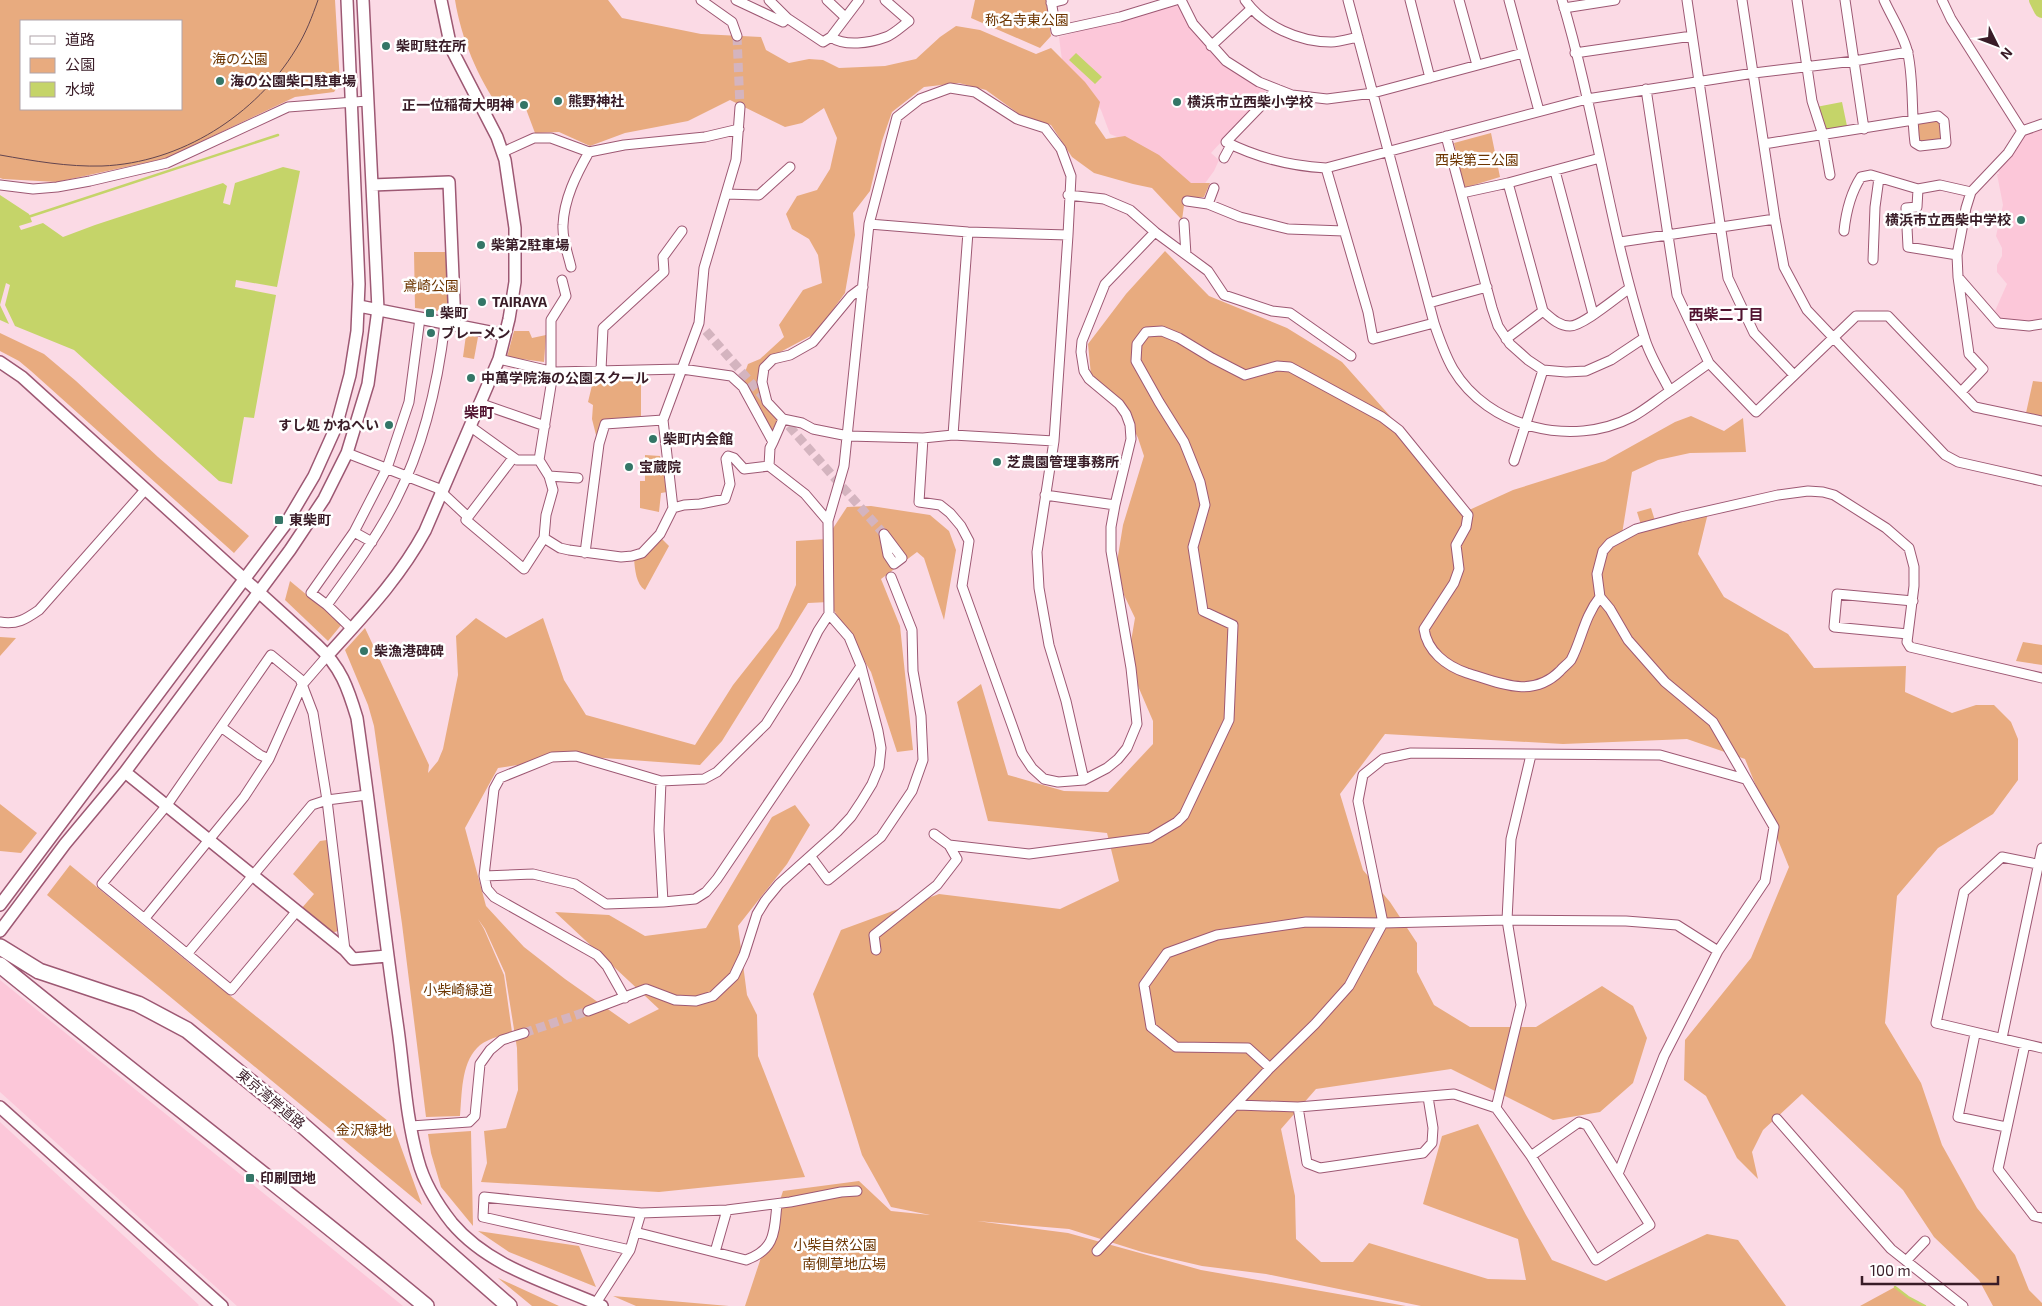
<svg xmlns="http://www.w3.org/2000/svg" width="2042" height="1306" font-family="'Exo 2','Noto Sans JP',sans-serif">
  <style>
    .built { fill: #fcc7d9 }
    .green { fill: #e8ab7f; fill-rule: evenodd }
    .water { fill: #c5d469 }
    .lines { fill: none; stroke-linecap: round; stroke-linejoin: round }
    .stream { stroke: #c5d469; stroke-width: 2.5 }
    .river { stroke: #c5d469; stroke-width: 16 }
    .minor-tunnel { stroke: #d4b4bf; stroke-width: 9; stroke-dasharray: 9 4.5; stroke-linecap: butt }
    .minor-casing { stroke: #9d5873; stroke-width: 11 }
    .tertiary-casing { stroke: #9d5873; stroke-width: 14 }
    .trunk-casing { stroke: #9d5873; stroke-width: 18 }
    .minor { stroke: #fff; stroke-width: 9 }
    .tertiary { stroke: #fff; stroke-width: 11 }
    .trunk { stroke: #fff; stroke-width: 15 }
    .tram { stroke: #634550; stroke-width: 1 }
    .poi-dot { fill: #347667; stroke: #fff; stroke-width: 2 }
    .labels { text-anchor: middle; stroke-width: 5; stroke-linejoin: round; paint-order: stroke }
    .park-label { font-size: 14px; fill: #6c3500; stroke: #fff }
    .poi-label { font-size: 14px; font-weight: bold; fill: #391c27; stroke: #fff; text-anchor: start }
    .street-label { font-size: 14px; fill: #391c27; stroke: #fff }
    .neighbourhood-label { font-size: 15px; font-weight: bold; fill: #511330; stroke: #fff }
  </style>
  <rect width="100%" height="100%" fill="#fbdae5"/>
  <!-- built -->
  <path class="built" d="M1174 5 1178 6 1196 35 1220 61 1246 80 1265 90V94L1211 153 1219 160 1214 171 1203 186 1190 187 1146 149 1110 134 1101 110 1089 91 1063 68 1059 37Z
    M2042 127V321L2002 320 1995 311 2007 284 1997 272V265L2002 256V248L1996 236 2003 205 1997 174H1999L1998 169 2025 135 2029 131Z
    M0 980 403 1306H237L0 1092Z
    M0 1122 199 1305 198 1306H0Z"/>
  <!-- green -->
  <path class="green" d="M0 0H335L340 83 334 92 295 97 167 158 57 182 3 179 0 178ZM21 21H181V109H21Z
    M455 0H608L622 18 701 34 761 37 766 50 789 63 809 59 823 60 839 68 885 66 916 59 940 37 956 26 980 30 1036 54 1051 48 1085 82 1100 102 1095 123 1106 139 1125 136 1159 155 1191 183H1210L1204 197 1185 198 1182 220 1152 188 1133 184 1094 173 1072 157 1051 125 1023 117 986 90 959 83 924 87 892 112 882 141 870 191 853 213 855 235 845 293 816 333 769 358 759 371V393L778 418 772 431 741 383 748 364 760 359 784 337 779 325 803 290 822 283 818 255 809 239 792 229 786 214 797 196 817 190 830 169 837 138 824 108 802 123 785 127 730 100 688 121 625 133 590 146 559 132 535 133 523 101 500 109C478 78 461 38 455 0Z
    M975 0H1046L1051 36 1040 48 971 18Z
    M1940 121 1941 140 1919 142 1917 123Z
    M1491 133 1500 177 1464 188 1454 143Z
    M1165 251 1209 296 1287 328 1342 362 1430 461 1467 511 1513 490 1605 461 1675 422 1691 416 1724 431 1743 418 1746 452 1690 453 1658 460 1632 472 1622 534 1642 528 1637 512 1651 508 1656 524 1708 513 1698 554 1724 597 1788 634 1814 668 1906 666 1905 692 1952 713 1976 705H1994L2011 722 2018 739V780L1993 814 1938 848 1897 896 1885 1023 1921 1083 1942 1145 1977 1208 2015 1255 2029 1290 2042 1303V1306H1993L1979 1280 1934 1237 1903 1190 1802 1094 1763 1130 1752 1152 1758 1179 1737 1158 1706 1096 1684 1080 1685 1040 1751 958 1789 867 1745 759 1687 739 1563 744 1385 734 1340 794 1363 870 1390 902 1417 943V972L1434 1005 1470 1027H1536L1602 986 1633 1006 1647 1038 1633 1083 1600 1112 1553 1120 1451 1069 1316 1089 1281 1129 1295 1196 1296 1239 1321 1262H1353L1369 1243 1488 1279 1526 1280 1518 1239 1423 1204 1442 1136 1478 1124 1526 1215 1552 1260 1606 1281 1707 1234 1738 1240 1786 1306H1421L1266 1274 1202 1266 1142 1252 1069 1229 977 1221 1068 1233 1201 1270 1406 1306H745L783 1191 859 1181 891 1211 930 1215 891 1207 862 1155 813 994 841 930 939 894 1060 909 1119 881 1107 833 988 821 957 702 981 684 1008 775 1064 791 1108 792 1153 744V721L1138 686 1129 653 1135 618 1124 595 1117 562 1123 525 1144 456 1138 438 1126 413 1091 375 1088 344 1126 294Z
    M414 252H448V312L415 308Z
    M514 331H529L532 338 546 335 544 362 507 357Z
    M0 333 44 354 76 381 158 457 249 536 234 553 31 371 19 361 0 351Z
    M466 335 478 337 474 359 463 357Z
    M641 376V419L604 423 598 435H596L592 419 593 405 588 402 594 377Z
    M2033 381 2042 382V416L2026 413Z
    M645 455 660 456 667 492 661 493 659 512 640 508V481H645Z
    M871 506 930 515 949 531 956 550 944 620 924 558 917 552 881 579 900 626 913 750 897 752 871 672 829 602 808 603 722 741 700 765 576 756 498 768 465 828 486 906 524 947 565 979 629 1024 659 1009 555 912 609 915 645 936 706 928 772 817 795 805 810 825 787 864 738 926 747 995 757 1015 758 1056 805 1177 659 1192 481 1182 487 1163 484 1131 506 1128 518 1090 517 1048 505 973 485 929 478 919 484 929 504 975 512 1032C501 1036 485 1039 477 1048 461 1064 462 1095 460 1116L426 1117 402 924 374 726 368 705 345 650 365 628 429 765 428 773 438 761 443 749 458 675 456 636 476 618 506 638 543 618 564 680 586 715 695 745 733 685 778 628 796 585V541L826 539 847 507Z
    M661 538 669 546 645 590C636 584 635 570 634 559Z
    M290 581 342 624 328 641 285 600Z
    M0 637 16 638 0 656Z
    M2023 642 2042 645V665L2016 661Z
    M0 804 37 833 21 853 0 851Z
    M327 840 338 931 328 934 301 909 314 894 293 874 320 841Z
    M70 865 194 967 393 1125 422 1205 47 895Z
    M471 1131 473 1226 441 1187 431 1153 428 1134Z
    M478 1231 579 1246 596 1287 509 1252Z
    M498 1278 559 1306H532Z
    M1895 1287 1907 1297 1925 1306H1860Z
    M613 1296 729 1306H636Z"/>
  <!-- water -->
  <path class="water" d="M1076 53 1102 77 1095 84 1069 60Z
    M1842 102 1847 126 1827 129 1824 128 1816 107Z
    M283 167 300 171 277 287 236 280 235 287 276 295 254 418 244 417 232 484 219 481 74 350 15 326 5 305 10 285 6 283 0 305 9 324 0 320V195L29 214 32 222 19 226 21 230 43 223 63 237 95 225 223 183 227 186 223 203 230 205 235 183Z"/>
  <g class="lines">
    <!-- stream -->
    <path class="stream" d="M28 217 278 135
      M1895 1287 1908 1297 1925 1306"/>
    <!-- river -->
    <path class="river" d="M2037 0 2042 10"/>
    <!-- minor-tunnel -->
    <path class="minor-tunnel" d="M737 36 740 107
      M706 331 767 401
      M780 416 884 534
      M524 1033 588 1011"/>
    <defs>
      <path id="minor" d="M701 0 732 22 737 36
        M736 0 783 22 787 18 823 42 831 37 859 0
        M769 0 787 18
        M827 0 845 17
        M1051 0 1056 31 1120 17 1176 0
        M1181 0 1193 24 1226 61 1259 82 1292 95 1327 99 1373 93 1523 53
        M1245 0C1263 26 1299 42 1331 42 1339 42 1349 39 1358 37
        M1348 0 1434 323C1439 338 1445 355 1453 369 1488 428 1572 448 1632 417 1645 410 1658 399 1670 391
        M1410 0 1430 78
        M1459 0 1477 65
        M1509 0 1539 111
        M1562 0C1595 110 1609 226 1644 336 1649 355 1661 373 1670 391L1709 363
        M1687 0 1728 278 1754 333 1794 375
        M1742 0 1775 219 1784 267 1807 310 1945 455 1958 462 2042 481
        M1797 0 1812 101 1823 135 1830 175
        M1845 0 1864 129
        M1942 0 1951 19 2022 131
        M1051 3 1063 0
        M1564 8 1615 0
        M831 37C845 47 870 43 886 37 894 34 902 26 909 21L885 0
        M1211 46 1251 9
        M1575 53 1692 36
        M1277 89 1226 142C1258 158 1290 166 1326 168L1368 312 1373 339 1434 323
        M1646 89 1677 295 1709 363 1756 412 1856 316H1888L1975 407 2042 421
        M1446 136 1492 308 1498 326 1510 344 1528 360 1543 370 1566 372 1586 371 1611 360 1644 338
        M1764 144C1822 135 1880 125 1938 116L1944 121 1946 143 1920 146 1915 143C1911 113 1914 83 1908 54 1905 37 1891 16 1884 0
        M503 152 534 138H551L589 152 624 145 705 137 739 129
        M1224 158 1231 145
        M1600 158 1508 183 1543 311C1551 318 1559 326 1570 326 1583 326 1618 296 1630 288
        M1326 168 1587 99 1754 73 1854 61 1908 52
        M1555 171 1593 314
        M0 185 33 189 57 187 90 181 167 163 288 107 368 101
        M1918 189 1917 207 1906 208 1908 247 1957 255
        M1462 193 1508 183
        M726 194 759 195 790 167
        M1187 201 1208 204 1240 217 1288 229 1344 231
        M1208 204 1214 188
        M1184 223 1186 255
        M869 224 897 117 920 99 950 88 975 92 1017 119 1045 128 1061 149 1071 176 1068 235 1054 441 1037 552 1039 588 1049 645 1066 701 1084 780
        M1844 231C1846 212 1850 194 1861 177L1871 175 1918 189 1940 185 1971 192
        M1155 232 1208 271 1224 295 1272 311 1290 313 1351 356
        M1620 242 1775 219
        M1873 260 1875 207 1879 178
        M571 267C568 254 562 239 563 225 564 199 576 175 589 152
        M1958 277 1998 323 2029 326 2042 324
        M863 287 851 296 813 342 790 355 773 359 764 368 762 382 767 402 783 419 802 423 813 429 848 436 923 438 953 435 1054 441
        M1429 303 1487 287
        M1506 339 1543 311
        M499 359 554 372 682 369 731 376 743 387 773 442 770 448 769 466 805 494 828 521
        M601 370 603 328 664 272 663 257 682 231
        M1961 392 1983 369 1969 354 1958 277 1957 255 1966 208 1971 192 2008 153 2022 131 2042 124
        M479 403 545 426
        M471 427 517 460H539
        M953 435 968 232
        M923 438 919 502 940 505 950 513 961 526 969 541 962 586 1022 753 1032 768 1044 779 1058 782 1084 780 1107 768 1118 759 1127 748 1137 724 1131 668 1111 551V527L1115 505 1131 439 1130 425 1126 414 1119 404 1089 379 1084 371 1081 352 1082 341 1105 284 1155 232 1130 210 1104 199 1068 195
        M773 442 783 419
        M347 453 437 488 468 517 466 520 524 569 544 538 546 515 553 490 549 476 539 460 553 373 551 370V320L566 296 562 280
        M1514 461 1543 370
        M549 476 578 478
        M1045 495 1115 505
        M673 508 684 505 700 504 725 499 730 484 726 459 728 456 734 458 744 469 769 466
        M468 517 513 458
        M354 532 372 542
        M884 534 902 558 894 564 888 555Z
        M544 538 560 548 569 550 621 557 632 556 642 553 660 534 673 508 663 420 699 323 704 268 736 160 740 107
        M585 553 599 444 605 424 663 420
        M327 605C352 571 377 537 396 500 424 445 438 383 445 323
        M0 622C17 625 26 619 39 610L145 490
        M352 629 327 605 311 593 354 532 387 468 409 402 420 318
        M1908 634 1834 627 1837 594 1913 601
        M221 727 260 755 269 759
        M661 781 659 830 663 902
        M934 834 949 845 1029 854 1150 838 1177 822 1184 815 1229 720 1233 625 1203 611 1193 547 1205 505 1200 482 1184 442 1159 402 1136 361 1137 344 1146 332 1162 331 1179 338 1212 358 1245 375 1277 366 1290 367 1382 417 1399 430 1468 515 1466 527 1456 545 1459 569 1454 583 1424 629C1427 651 1446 666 1467 673 1500 683 1532 699 1560 671 1563 667 1568 664 1571 660 1582 639 1584 617 1600 597
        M811 857 828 880 881 837 912 791 923 760 921 716 913 671 912 630 891 577
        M2042 865 2002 857 1964 892 1936 1023 2042 1048
        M484 876 533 874 575 884 606 904 663 902 695 899 706 892 717 879 861 666
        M296 912 231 990 102 884 167 805 271 655 300 679 313 713 327 800 345 950
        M145 918 244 797 269 759 302 685 328 655
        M876 950 874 935 937 885 957 859 949 845
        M187 954 312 805 327 800 367 795
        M625 998 607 966 597 955 494 897 487 889 484 876 494 789 500 778 552 757 576 756 661 781 704 779 717 772 766 724 795 678 818 631 829 614 828 521 844 466 869 224 968 232 1068 235
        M588 1011 646 989 675 1000 696 1001 713 996 734 976 744 955 757 914 765 901 779 884 837 832 851 817 861 802 872 784 879 767 881 748 878 731 861 666 849 637 829 614
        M1975 1034 1958 1117 2006 1127
        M2002 1038 2042 848
        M2025 1044 1998 1169 2034 1216 2042 1218
        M1270 1068 1248 1048 1176 1047 1151 1027 1144 985 1167 953 1217 935 1306 922 1383 923 1507 920 1626 921 1677 925 1718 951
        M1237 1105 1298 1107 1454 1094 1496 1108 1521 1005 1507 920 1511 839 1531 755
        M1298 1107 1307 1163 1320 1168 1423 1153 1432 1143 1433 1128 1428 1097
        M1496 1108 1531 1156
        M1777 1119 1891 1249 1963 1306
        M1579 1122 1587 1125 1650 1225 1596 1260 1531 1156Z
        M411 1126 469 1122 475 1116 480 1064 490 1050 502 1040 524 1033
        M1618 1174 1664 1056 1718 951 1765 881 1774 827 1713 722 1665 682 1628 640 1610 609 1600 597 1597 574 1603 551 1610 543 1636 529 1681 517 1778 495 1808 491 1823 492 1834 495 1886 528 1909 548 1914 567V586L1907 642 1910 647 2042 678
        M635 1232 746 1260C776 1249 774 1232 777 1204
        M630 1250 483 1217 484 1197 641 1213 727 1210 790 1202 841 1192 857 1191
        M1097 1251 1270 1068 1315 1024 1349 986 1383 923 1358 801 1363 775 1383 759 1411 753 1660 755 1745 779
        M715 1252 727 1210
        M1906 1261 1925 1241
        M596 1303 630 1250 641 1213"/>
      <path id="tertiary" d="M372 185 449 182 455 325
        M359 306 505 335
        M0 362 22 377 317 645C341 667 348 688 357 718 372 822 383 926 398 1029 404 1072 406 1118 418 1160 424 1183 437 1204 452 1223 490 1268 550 1283 602 1306
        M328 655C364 615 399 579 425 531L499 359 509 319 515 282V228L505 160 497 137 451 48 441 0
        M125 772 345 950 353 959 387 956
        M0 905 285 525 314 476 336 427 350 375 357 331 359 284 347 0
        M0 931 65 844 125 772 290 550 324 499 347 453 368 384 378 309 363 0
        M0 1107 222 1306"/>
      <path id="trunk" d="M0 947 39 971 138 1004 187 1030 292 1116 509 1306
        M0 965C141 1080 286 1190 426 1306"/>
    </defs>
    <!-- minor casing -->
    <use href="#minor" class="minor-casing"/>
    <!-- tertiary casing -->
    <use href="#tertiary" class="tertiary-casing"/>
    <!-- trunk casing -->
    <use href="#trunk" class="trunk-casing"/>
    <!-- minor -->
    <use href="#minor" class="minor"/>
    <!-- tertiary -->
    <use href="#tertiary" class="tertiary"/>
    <!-- trunk -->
    <use href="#trunk" class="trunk"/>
    <!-- tram -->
    <path class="tram" d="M0 155C34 161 68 167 102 166 181 163 256 115 296 49 306 33 312 17 318 0"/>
  </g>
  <!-- markers -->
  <g class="poi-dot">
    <circle cx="386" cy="46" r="5"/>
    <circle cx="220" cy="81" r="5"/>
    <circle cx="558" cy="101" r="5"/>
    <circle cx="1177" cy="102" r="5"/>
    <circle cx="524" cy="105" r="5"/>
    <circle cx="2021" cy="220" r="5"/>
    <circle cx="481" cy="245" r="5"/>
    <circle cx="482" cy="302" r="5"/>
    <rect x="425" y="308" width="10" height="10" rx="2.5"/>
    <circle cx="431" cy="333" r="5"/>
    <circle cx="471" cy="378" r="5"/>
    <circle cx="389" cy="425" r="5"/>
    <circle cx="653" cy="439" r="5"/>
    <circle cx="997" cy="462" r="5"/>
    <circle cx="629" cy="467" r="5"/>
    <rect x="274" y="515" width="10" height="10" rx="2.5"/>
    <circle cx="364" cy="651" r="5"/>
    <rect x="245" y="1173" width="10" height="10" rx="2.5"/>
  </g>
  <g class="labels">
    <!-- park labels -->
    <g class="park-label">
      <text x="1027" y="25">称名寺東公園</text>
      <text x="240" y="64">海の公園</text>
      <text x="1477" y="165">西柴第三公園</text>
      <text x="431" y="291">鳶崎公園</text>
      <text x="458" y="995">小柴崎緑道</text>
      <text x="364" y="1135">金沢緑地</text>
      <text x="835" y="1250">小柴自然公園</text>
      <text x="844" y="1269">南側草地広場</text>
    </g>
    <!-- poi labels -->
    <g class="poi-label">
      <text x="396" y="51">柴町駐在所</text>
      <text x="230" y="86">海の公園柴口駐車場</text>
      <text x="568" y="106">熊野神社</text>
      <text x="1187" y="107">横浜市立西柴小学校</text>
      <text x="514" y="110" text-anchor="end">正一位稲荷大明神</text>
      <text x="2011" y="225" text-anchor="end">横浜市立西柴中学校</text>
      <text x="491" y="250">柴第2駐車場</text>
      <text x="492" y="307">TAIRAYA</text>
      <text x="440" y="318">柴町</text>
      <text x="441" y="338">ブレーメン</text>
      <text x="481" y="383">中萬学院海の公園スクール</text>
      <text x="379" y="430" text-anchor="end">すし処 かねへい</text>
      <text x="663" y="444">柴町内会館</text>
      <text x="1007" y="467">芝農園管理事務所</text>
      <text x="639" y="472">宝蔵院</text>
      <text x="289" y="525">東柴町</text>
      <text x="374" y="656">柴漁港碑碑</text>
      <text x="260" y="1183">印刷団地</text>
    </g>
    <!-- street labels -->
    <g class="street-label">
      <text transform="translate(271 1099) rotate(40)" y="5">東京湾岸道路</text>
    </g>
    <!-- neighbourhood labels -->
    <g class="neighbourhood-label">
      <text x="1726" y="320">西柴二丁目</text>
      <text x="479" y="418">柴町</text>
    </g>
  </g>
  <!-- legend -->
  <rect x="20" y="20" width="162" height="90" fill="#ffffff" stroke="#b0a4a9"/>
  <rect x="30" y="36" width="25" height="8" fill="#ffffff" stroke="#b0a4a9"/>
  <text x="65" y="45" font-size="15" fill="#391c27">道路</text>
  <rect x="30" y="58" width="25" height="15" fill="#e8ab7f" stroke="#b0a4a9"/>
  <text x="65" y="70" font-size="15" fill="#391c27">公園</text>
  <rect x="30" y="82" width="25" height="15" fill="#c5d469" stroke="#b0a4a9"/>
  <text x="65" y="95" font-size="15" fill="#391c27">水域</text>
  <!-- north arrow -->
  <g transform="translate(1997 45) rotate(132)" stroke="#ffffff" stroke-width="4" paint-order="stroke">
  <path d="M0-4L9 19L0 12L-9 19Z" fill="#391c27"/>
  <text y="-8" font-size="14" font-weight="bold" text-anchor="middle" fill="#391c27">N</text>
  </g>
  <!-- scale -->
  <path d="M1862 1276v8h136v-8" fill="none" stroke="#391c27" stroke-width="2.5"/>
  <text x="1870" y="1276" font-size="15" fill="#391c27" stroke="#ffffff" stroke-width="4" paint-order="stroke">100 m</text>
</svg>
